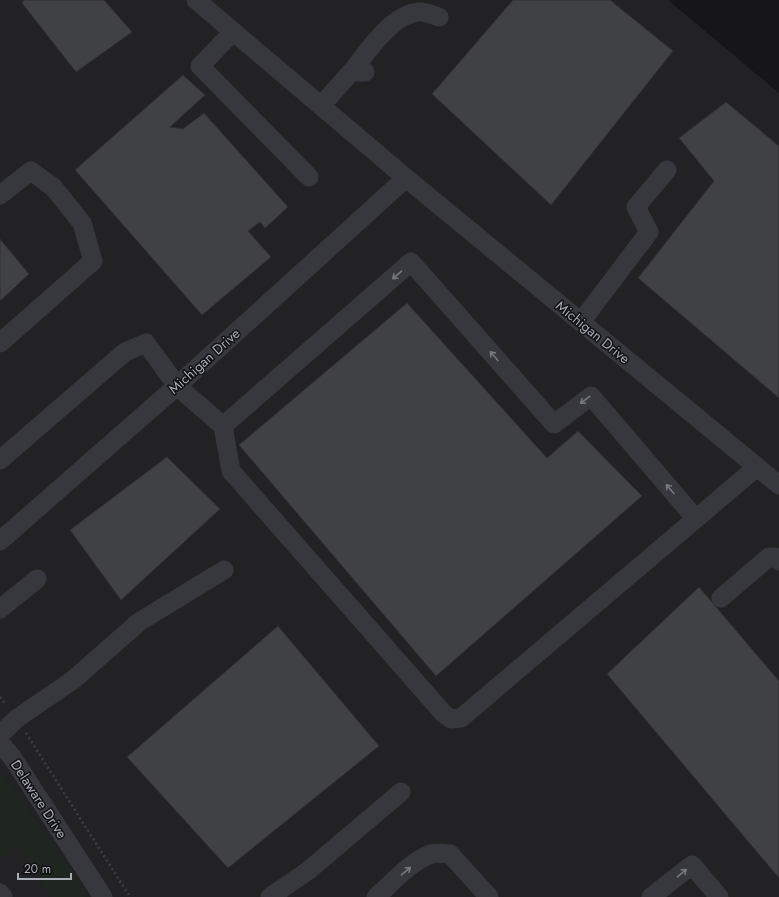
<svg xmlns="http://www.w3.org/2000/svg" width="779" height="897" font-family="Jost,sans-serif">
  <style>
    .built { fill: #222225 }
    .green { fill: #1e261f }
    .building { fill: #404145; stroke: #303034 }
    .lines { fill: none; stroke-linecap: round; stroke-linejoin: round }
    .path { stroke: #3d3f44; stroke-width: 2.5; stroke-dasharray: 2 3; stroke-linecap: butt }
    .minor { stroke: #37383d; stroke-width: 19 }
    .oneway { stroke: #757881 }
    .labels { text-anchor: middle; stroke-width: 3; stroke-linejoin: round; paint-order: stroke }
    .street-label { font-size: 14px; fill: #a8adb8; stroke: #111113 }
  </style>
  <rect width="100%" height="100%" fill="#161618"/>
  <!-- built -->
  <path class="built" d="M0 0H668L779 93V897H0Z"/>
  <!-- green -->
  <path class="green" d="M0 774 4 777 71 870 86 897H51L23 849 12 851 0 859Z"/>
  <!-- building -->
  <path class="building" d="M24 0H104L132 32 76 72 22 3Z
    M513 0H610L673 51 551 205 432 94Z
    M183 75 205 95 170 127 183 129 204 113 288 207 265 228 260 222 248 231 271 257 202 315 75 170Z
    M726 102 779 146V398L638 278 714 181 679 138Z
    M0 239 29 274 0 301Z
    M407 303 547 458 578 431 642 496 436 676 239 445Z
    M167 457 220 509 121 600 70 530Z
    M699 587 779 681V878L607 674Z
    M278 626 379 746 228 868 127 757Z"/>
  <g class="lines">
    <!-- path -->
    <path class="path" d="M0 697 6 705
      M26 733 130 897"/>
    <!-- minor -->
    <path class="minor" d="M196 0 406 178 779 485
      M233 32 200 66 309 177
      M351 72C367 53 393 11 422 12 427 13 434 15 439 17
      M321 106 351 72H365
      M0 195 31 171 53 187 82 223 93 261 0 343
      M581 322 649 232 636 207 667 170
      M223 426 231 471 444 714 451 719 461 718 757 467
      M0 460 125 352 146 343 177 386 223 426 411 262 554 424 591 396 696 519
      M0 541 177 386 406 178
      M721 598 769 557H775L779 561
      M0 609 37 579
      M0 735 16 719 73 680 139 622 224 570
      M0 743 12 757 103 897
      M0 893 3 897
      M270 897 309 870 401 792
      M376 897C393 882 410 862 431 854 437 852 444 854 450 854L489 897
      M651 897 692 865 719 897"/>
  </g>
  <!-- one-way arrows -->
  <defs><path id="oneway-shaft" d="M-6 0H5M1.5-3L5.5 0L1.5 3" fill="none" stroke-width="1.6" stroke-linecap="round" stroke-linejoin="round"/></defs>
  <g class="oneway">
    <use href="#oneway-shaft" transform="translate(397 275) rotate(139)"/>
    <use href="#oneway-shaft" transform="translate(494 356) rotate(-131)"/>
    <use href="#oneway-shaft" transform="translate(585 400) rotate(143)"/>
    <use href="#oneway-shaft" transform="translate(670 489) rotate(-130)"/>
    <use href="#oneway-shaft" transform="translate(406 871) rotate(-40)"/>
    <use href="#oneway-shaft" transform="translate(682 873) rotate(-40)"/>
  </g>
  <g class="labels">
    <!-- street labels -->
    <g class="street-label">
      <text transform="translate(593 332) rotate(39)" y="5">Michigan Drive</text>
      <text transform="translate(204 361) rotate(-42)" y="5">Michigan Drive</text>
      <text transform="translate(39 799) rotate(57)" y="5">Delaware Drive</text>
    </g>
  </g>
  <!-- scale -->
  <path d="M18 873v6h53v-6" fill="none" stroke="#a8adb8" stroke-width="2"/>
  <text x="24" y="873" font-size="12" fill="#a8adb8" stroke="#111113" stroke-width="3" paint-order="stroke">20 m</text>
</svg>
